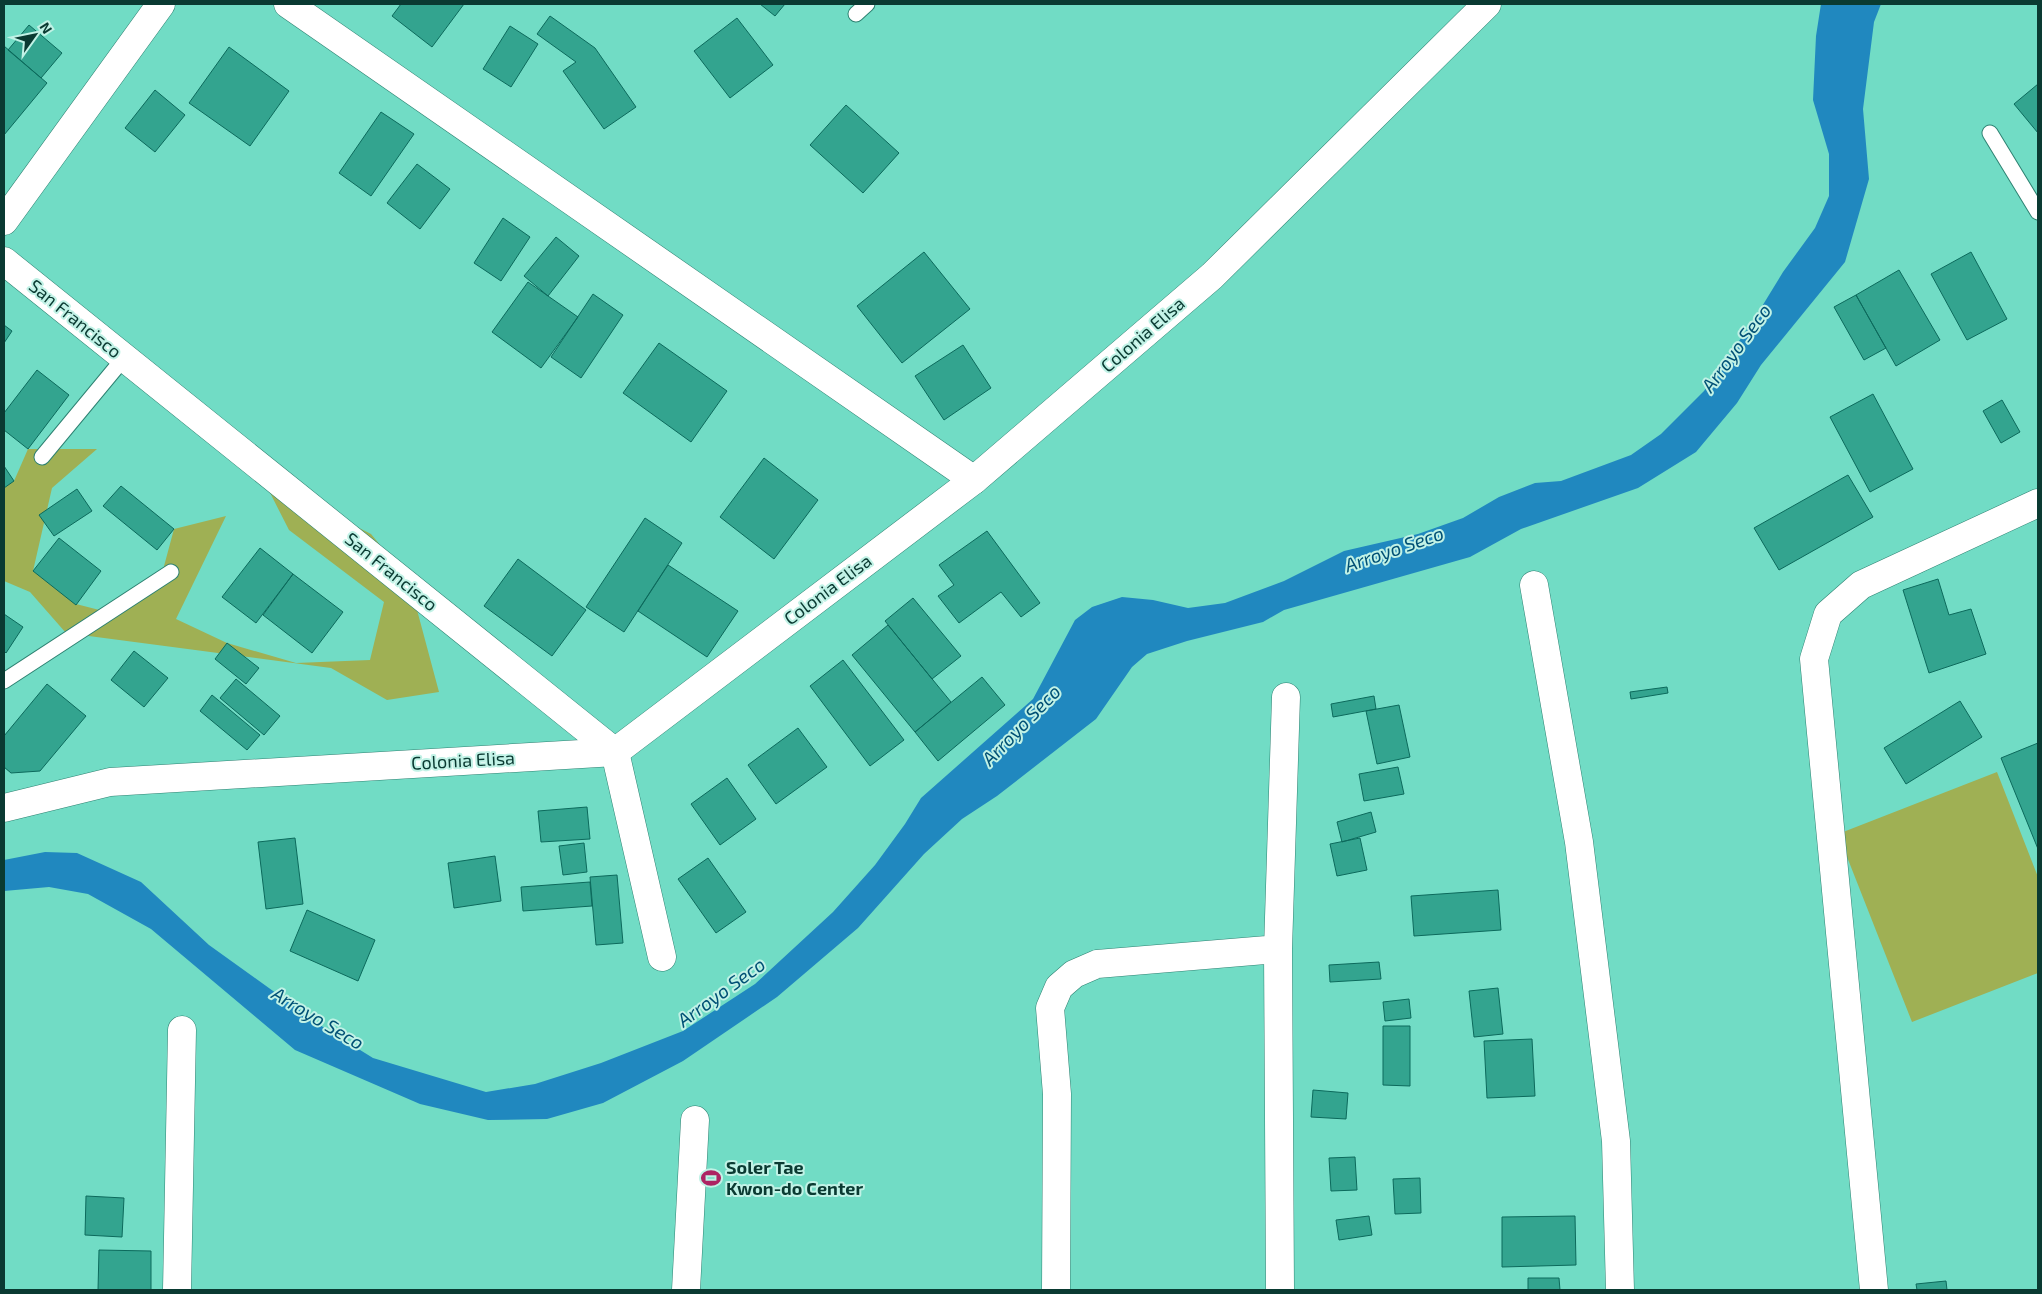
<svg xmlns="http://www.w3.org/2000/svg" width="2042" height="1294" font-family="'Exo 2',sans-serif">
  <style>
    .green { fill: #9fb054 }
    .water { fill: #2088bf }
    .building { fill: #33a48f; stroke: #0c6a5c }
    .lines { fill: none; stroke-linecap: round; stroke-linejoin: round }
    .service-casing { stroke: #2e8272; stroke-width: 17 }
    .minor-casing { stroke: #2e8272; stroke-width: 29 }
    .tertiary-casing { stroke: #2e8272; stroke-width: 29 }
    .service { stroke: #fff; stroke-width: 15 }
    .minor { stroke: #fff; stroke-width: 28 }
    .tertiary { stroke: #fff; stroke-width: 28 }
    .labels { text-anchor: middle; stroke-width: 4; stroke-linejoin: round; paint-order: stroke }
    .street-label { font-size: 18px; fill: #0a3a32; stroke: #c1f2e6 }
    .poi-label { font-size: 18px; font-weight: bold; fill: #0a3a32; stroke: #c1f2e6; text-anchor: start }
    .water-label { font-size: 19px; font-style: italic; fill: #005075; stroke: #c1f2e6 }
  </style>
  <rect width="100%" height="100%" fill="#71dcc5"/>
  <!-- green -->
  <path class="green" d="M28 449H97L52 488 33 571 76 604 111 613 160 581 174 529 226 516 176 619 227 643 296 663 370 660 384 602 289 530 263 479 371 534 409 580 439 692 387 700 331 668 66 633 30 592 4 581V475L14 481Z
    M1997 772 2038 877V973L1912 1022 1838 834Z"/>
  <!-- water -->
  <path class="water" d="M1821 4H1881L1874 22 1863 109 1869 179 1845 262 1761 365 1737 403 1696 452 1638 488 1521 529 1470 557 1284 610 1263 622 1187 641 1147 654 1132 667 1096 719 997 796 962 819 924 854 858 928 777 997 683 1061 603 1103 547 1119 488 1120 420 1104 295 1050 151 929 88 894 49 887 4 891V860L45 852 77 853 141 882 209 945 323 1027 373 1058 486 1092 535 1084 601 1063 683 1031 755 984 833 912 875 865 905 824 921 798 1033 699 1075 620 1092 607 1122 597 1153 600 1188 608 1225 603 1284 581 1344 551 1418 534 1463 518 1499 497 1535 483 1561 481 1631 455 1661 434 1704 391 1753 321 1783 272 1815 228 1829 196V154L1813 100 1816 36Z"/>
  <!-- building -->
  <path class="building" d="M401 4H464L432 47 392 16Z
    M760 4H785L775 16Z
    M550 16 595 48 636 107 604 129 563 71 576 62 537 34Z
    M737 18 773 65 730 98 694 51Z
    M29 25 62 53 41 78 8 50Z
    M510 26 538 44 511 87 483 69Z
    M4 46 47 83 4 135Z
    M229 47 289 91 250 146 189 103Z
    M2038 84V133L2014 104Z
    M155 90 185 115 155 152 125 128Z
    M846 105 899 153 863 193 810 145Z
    M381 112 414 134 371 196 339 173Z
    M417 164 450 189 420 229 387 203Z
    M503 218 530 237 501 281 474 263Z
    M556 237 579 256 548 296 524 276Z
    M924 252 970 309 902 363 857 306Z
    M1971 252 2007 319 1967 340 1931 274Z
    M1899 270 1940 340 1896 366 1856 295Z
    M528 282 578 317 541 368 492 332Z
    M593 294 623 315 581 378 551 357Z
    M1856 295 1886 348 1864 360 1834 307Z
    M4 325 12 331 4 343Z
    M659 343 727 391 691 442 623 393Z
    M963 345 991 388 944 420 915 376Z
    M37 370 69 395 28 449 4 430V413Z
    M1873 394 1913 469 1870 492 1830 417Z
    M2002 400 2020 432 2001 443 1983 411Z
    M764 458 818 500 774 559 720 517Z
    M4 466 14 481 4 488Z
    M1848 475 1873 517 1779 570 1754 528Z
    M121 486 174 529 157 550 103 506Z
    M77 489 92 511 54 536 39 515Z
    M645 518 682 543 624 632 586 607Z
    M987 531 1040 603 1021 617 1001 592 959 623 938 596 954 585 939 565Z
    M59 538 101 571 76 605 33 571Z
    M260 548 293 574 256 623 222 597Z
    M518 559 586 610 552 656 484 606Z
    M668 565 738 611 707 657 638 611Z
    M293 574 343 612 312 653 263 615Z
    M1938 579 1949 615 1971 609 1986 654 1929 673 1903 590Z
    M913 598 961 656 932 679 885 621Z
    M4 614 23 627 6 653 4 651Z
    M888 625 951 702 915 732 852 655Z
    M227 643 259 668 246 684 215 659Z
    M134 651 168 678 144 707 111 680Z
    M843 660 904 740 870 766 810 686Z
    M982 677 1005 705 938 761 915 732Z
    M236 679 280 716 264 735 220 698Z
    M47 684 86 716 40 771 11 773 4 767V736Z
    M1667 687 1668 693 1631 699 1630 692Z
    M212 695 260 735 247 750 200 711Z
    M1374 696 1376 709 1333 717 1331 704Z
    M1960 701 1982 737 1906 784 1884 748Z
    M1399 705 1410 757 1377 764 1366 711Z
    M798 728 827 767 776 804 748 765Z
    M2038 743V849L2001 758Z
    M1398 767 1404 794 1364 801 1359 774Z
    M727 778 756 819 720 845 691 804Z
    M587 807 590 839 541 842 538 811Z
    M1371 812 1376 832 1342 842 1337 822Z
    M295 838 303 904 266 909 258 842Z
    M1360 838 1367 870 1337 876 1330 844Z
    M584 843 587 872 563 875 559 846Z
    M495 856 501 901 454 908 448 863Z
    M708 858 746 912 716 933 678 879Z
    M617 875 623 943 596 945 590 877Z
    M590 882 592 906 523 911 521 887Z
    M1498 890 1501 930 1414 936 1411 896Z
    M307 910 375 940 358 981 290 951Z
    M1379 962 1381 979 1330 982 1329 965Z
    M1498 988 1503 1034 1474 1037 1469 991Z
    M1409 999 1411 1018 1385 1021 1383 1002Z
    M1383 1026H1410V1086L1383 1085Z
    M1532 1039 1535 1096 1487 1098 1484 1041Z
    M1313 1090 1348 1093 1346 1119 1311 1117Z
    M1355 1157 1357 1190 1331 1191 1329 1158Z
    M1420 1178 1421 1213 1395 1214 1393 1179Z
    M86 1196 124 1198 122 1237 85 1235Z
    M1369 1216 1372 1235 1339 1240 1336 1220Z
    M1575 1216 1576 1265 1502 1267V1217Z
    M99 1250 151 1251V1290H98Z
    M1528 1278H1559L1560 1290H1528Z
    M1946 1281 1947 1290H1917L1916 1284Z"/>
  <g class="lines">
    <defs>
      <path id="service" d="M856 14 867 4
        M1990 133 2038 212
        M42 457 124 358
        M4 681 171 572"/>
      <path id="minor" d="M288 4 974 480
        M4 221 161 4
        M4 261 615 752 662 957
        M1534 585 1579 842 1616 1141 1620 1290
        M177 1290 182 1030
        M686 1290 695 1120
        M1056 1290 1057 1094 1050 1008 1059 987 1074 974 1097 964 1278 949
        M1280 1290 1278 949 1286 697
        M1874 1290 1814 659 1828 614 1861 585 2038 503"/>
      <path id="tertiary" d="M4 808 110 782 615 752 974 480 1212 276 1487 4"/>
    </defs>
    <!-- service casing -->
    <use href="#service" class="service-casing"/>
    <!-- minor casing -->
    <use href="#minor" class="minor-casing"/>
    <!-- tertiary casing -->
    <use href="#tertiary" class="tertiary-casing"/>
    <!-- service -->
    <use href="#service" class="service"/>
    <!-- minor -->
    <use href="#minor" class="minor"/>
    <!-- tertiary -->
    <use href="#tertiary" class="tertiary"/>
  </g>
  <!-- icons -->
  <defs>
    <symbol id="stadium-bare" viewBox="-9 -9 18 18"><path d="M0-5a6.5 5 0 1 0 0 10a6.5 5 0 1 0 0-10ZM-3.5-1.8h7v3.6h-7Z" fill="#ad2363" stroke="#c1f2e6" stroke-width="2.5" paint-order="stroke"/></symbol>
  </defs>
  <g fill-rule="evenodd">
    <use href="#stadium-bare" x="697" y="1164" width="28" height="28"/>
  </g>
  <g class="labels">
    <!-- street labels -->
    <g class="street-label">
      <text transform="translate(75 319) rotate(39)" y="6">San Francisco</text>
      <text transform="translate(1143 335) rotate(-41)" y="6">Colonia Elisa</text>
      <text transform="translate(391 572) rotate(39)" y="6">San Francisco</text>
      <text transform="translate(828 590) rotate(-37)" y="6">Colonia Elisa</text>
      <text transform="translate(463 761) rotate(-3)" y="6">Colonia Elisa</text>
    </g>
    <!-- poi labels -->
    <g class="poi-label">
      <text x="726" y="1174">Soler Tae<tspan x="726" dy="21">Kwon-do Center</tspan></text>
    </g>
    <!-- water labels -->
    <g class="water-label">
      <text transform="translate(1736 348) rotate(-54)" y="7">Arroyo Seco</text>
      <text transform="translate(1394 549) rotate(-19)" y="7">Arroyo Seco</text>
      <text transform="translate(1021 725) rotate(-46)" y="7">Arroyo Seco</text>
      <text transform="translate(721 992) rotate(-36)" y="7">Arroyo Seco</text>
      <text transform="translate(318 1018) rotate(31)" y="7">Arroyo Seco</text>
    </g>
  </g>
  <!-- border -->
  <rect width="2042" height="1294" fill="none" stroke="#0a3a32" stroke-width="10"/>
  <!-- north arrow -->
  <g transform="translate(35 35) rotate(57)" stroke="#c1f2e6" stroke-width="4" paint-order="stroke">
  <path d="M0-4L9 19L0 12L-9 19Z" fill="#0a3a32"/>
  <text y="-8" font-size="14" font-weight="bold" text-anchor="middle" fill="#0a3a32">N</text>
  </g>
</svg>
